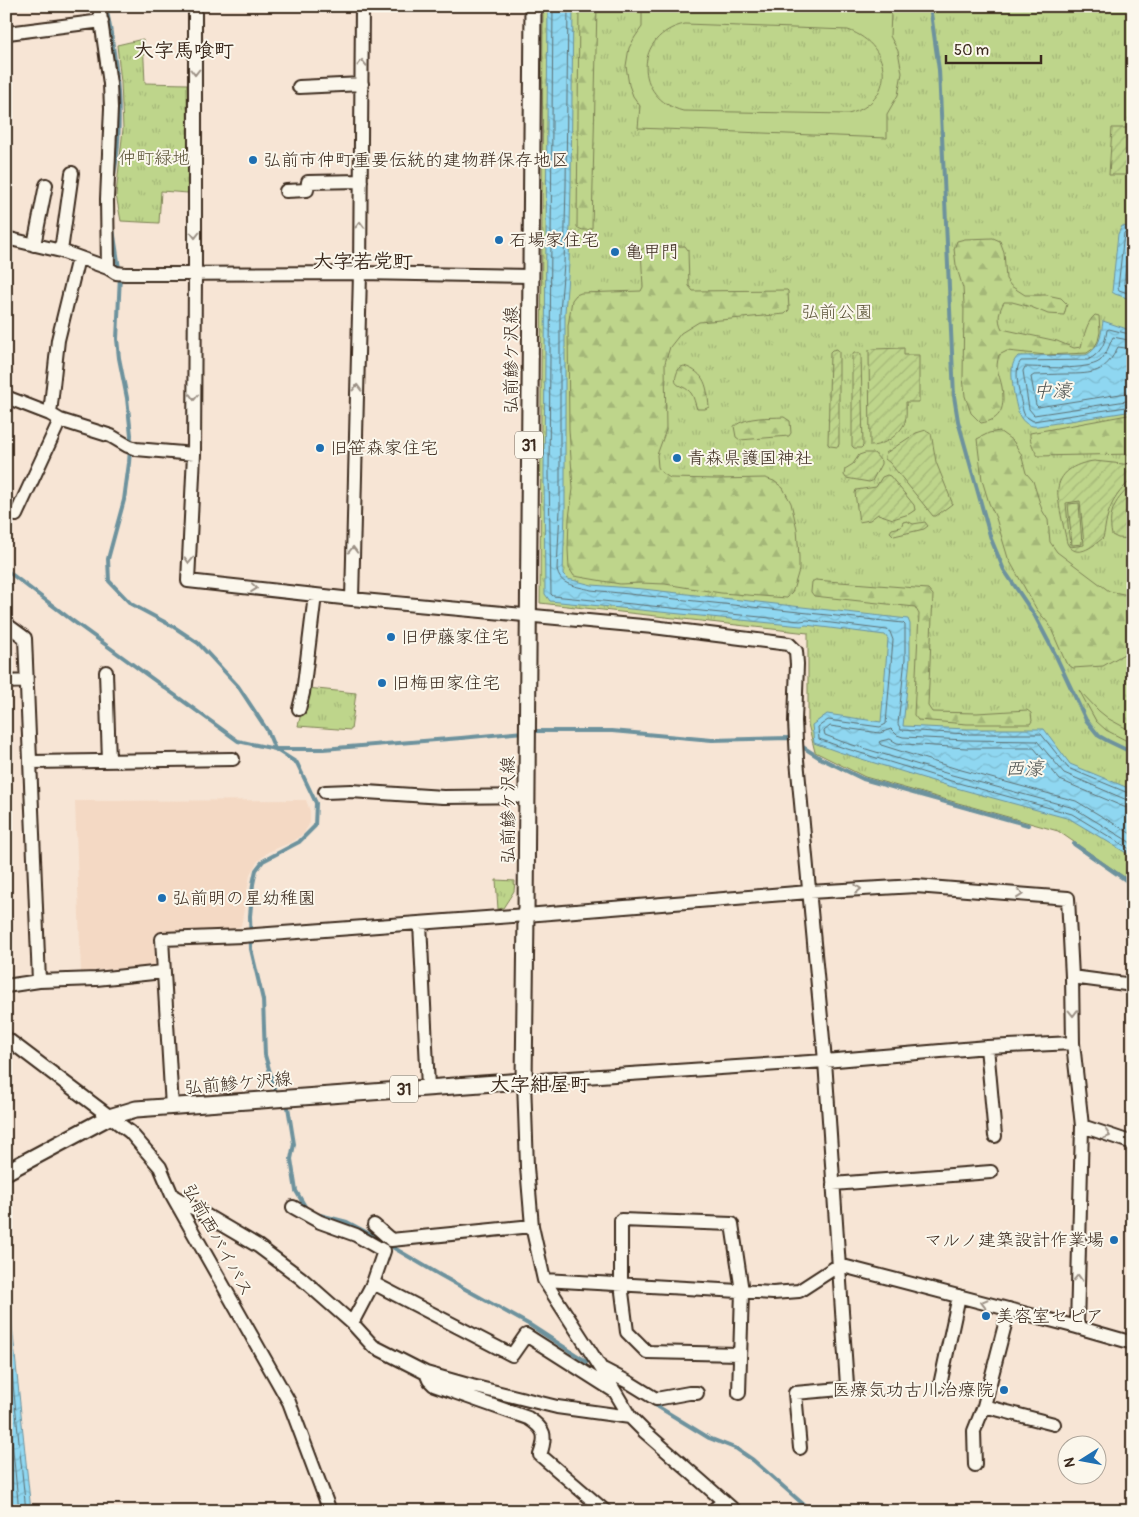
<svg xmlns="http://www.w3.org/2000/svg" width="1139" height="1517" font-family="Pangolin,'Klee One',sans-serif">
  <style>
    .built { fill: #f4d9c4 }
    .grass { fill: url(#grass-tufts); stroke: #7c8054 }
    .forest { fill: url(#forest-firs); stroke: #7c8054 }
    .garden { fill: url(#garden-furrows); stroke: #7c8054; fill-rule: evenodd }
    .pitch { fill: #bed58b; stroke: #7c8054; fill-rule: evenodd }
    .water { fill: url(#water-waves); stroke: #6d929d }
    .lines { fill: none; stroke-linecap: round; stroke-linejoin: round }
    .shore { stroke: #5d6f72; stroke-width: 1 }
    .stream { stroke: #6d929d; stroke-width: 4 }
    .minor-casing { stroke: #3b2a1e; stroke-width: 16 }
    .major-casing { stroke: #3b2a1e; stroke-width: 19 }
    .minor { stroke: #fbf7ec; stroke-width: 12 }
    .major { stroke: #fbf7ec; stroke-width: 15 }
    .oneway { stroke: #9b9085 }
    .poi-dot { fill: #1f6fb2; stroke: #fbf7ec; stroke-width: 2 }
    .labels { text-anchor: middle; stroke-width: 4; stroke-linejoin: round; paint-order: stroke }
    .shield { fill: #fbf7ec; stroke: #75685c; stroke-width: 1 }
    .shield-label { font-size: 16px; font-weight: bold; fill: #3b2a1e }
    .park-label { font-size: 18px; fill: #5c5539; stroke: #fbf7ec }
    .poi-label { font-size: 18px; fill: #3b2a1e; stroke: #fbf7ec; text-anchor: start }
    .street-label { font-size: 18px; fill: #3b2a1e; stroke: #fbf7ec }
    .water-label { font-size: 19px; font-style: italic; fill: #505553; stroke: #fbf7ec }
    .quarter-label { font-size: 20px; font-weight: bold; fill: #3b2a1e; stroke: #fbf7ec }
  </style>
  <defs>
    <pattern id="grass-tufts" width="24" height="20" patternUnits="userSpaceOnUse" patternTransform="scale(1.25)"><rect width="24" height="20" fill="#bed58b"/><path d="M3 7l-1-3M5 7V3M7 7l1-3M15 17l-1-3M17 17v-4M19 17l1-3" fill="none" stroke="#a4b778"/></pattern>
    <pattern id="forest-firs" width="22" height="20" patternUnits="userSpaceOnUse" patternTransform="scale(1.25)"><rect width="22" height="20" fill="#bed58b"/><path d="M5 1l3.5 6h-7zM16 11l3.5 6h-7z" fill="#a4b778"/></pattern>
    <pattern id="garden-furrows" width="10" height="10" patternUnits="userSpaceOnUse" patternTransform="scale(1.25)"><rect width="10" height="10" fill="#bed58b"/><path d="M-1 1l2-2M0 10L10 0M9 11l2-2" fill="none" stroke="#a4b778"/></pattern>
    <pattern id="water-waves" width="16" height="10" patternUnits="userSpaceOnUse" patternTransform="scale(1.25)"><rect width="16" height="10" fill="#8fd7f1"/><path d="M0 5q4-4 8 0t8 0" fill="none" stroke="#7cb9ce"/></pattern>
  </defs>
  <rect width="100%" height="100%" fill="#f7e5d5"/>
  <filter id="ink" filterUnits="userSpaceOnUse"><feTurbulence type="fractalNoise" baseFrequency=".02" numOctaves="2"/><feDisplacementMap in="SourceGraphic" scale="10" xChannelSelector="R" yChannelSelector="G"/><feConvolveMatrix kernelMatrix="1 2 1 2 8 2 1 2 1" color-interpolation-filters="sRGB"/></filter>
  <g filter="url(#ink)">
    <!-- built -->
    <path class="built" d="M306 800 310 811V823L304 833 294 841 268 852 257 862 250 874 241 926 231 929 154 934 155 965 81 972 75 801Z"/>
    <!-- grass -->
    <path class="grass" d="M543 6H1133V883L1058 831 865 777 815 752 808 724V633L540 603Z
      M143 39 145 83 187 84 188 193 161 191 159 223 121 221 116 195 123 129 121 82 117 45Z
      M307 688 356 693 351 730 298 726Z
      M496 880 515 881 514 891 503 908 498 909Z"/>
    <!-- forest -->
    <path class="forest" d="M579 6H597L592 228C587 231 582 231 577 227Z
      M993 238 1000 241 1004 252 1006 279 1011 286 1025 295H1047L1061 298 1067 304 1064 315 1048 314 1031 307 1012 302H1004C999 311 997 319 1002 329L1057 341 1074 348 1081 347C1084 336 1087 321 1095 315L1099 316 1100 332 1098 341 1094 348 1087 353 1046 355 1007 351 999 355C998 359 997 363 997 367 998 374 1001 381 1002 387 1005 407 1002 420 981 423L971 413 965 396 963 377 964 304 963 288 956 265 954 249 957 241 965 239Z
      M685 246 688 250 689 286 693 291 787 290 788 291 789 310 785 314 699 322 681 333 670 347 665 363 666 430 657 455 658 467 661 472 670 478 717 479 765 478 774 481 783 488 791 503 797 529 799 557V570L794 587 792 593 787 598 721 593 665 584 640 583 620 584 574 576 569 568 568 549 569 518 573 489 569 429 568 326 572 300 576 295 581 293 641 291 643 287 641 250 645 247Z
      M684 366C706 373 707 387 709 407L705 409H697C695 404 694 397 691 393 682 382 669 390 679 368Z
      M1133 414V454L1038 456C1034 451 1029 439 1030 433Z
      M784 417 790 421 791 433 789 436 740 440 736 437 734 426C749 416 767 418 784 417Z
      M999 431 1013 441 1021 454 1026 473 1033 481 1042 510 1048 520 1050 542 1057 552 1109 591 1133 596V649L1103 666 1073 668 1066 663 1049 624 1037 610 1008 558 996 518 989 503 982 480 977 439 989 433Z
      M815 580 928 589 933 595 928 706 932 712 977 713 1027 710 1031 713 1032 721 1030 724H967L918 720 914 715 919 614 915 607 814 596 811 592 812 582Z
      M1079 690 1099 711 1109 719 1133 732V744L1106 730 1096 721Z"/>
    <!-- garden -->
    <path class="garden" d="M1112 128H1133V175H1109Z
      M904 348V355H919V402H906C906 408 907 416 905 422 900 435 883 446 870 446L869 350 874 349Z
      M837 349 839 352V444L838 447 830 446 828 444 830 352 832 350Z
      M854 353H860L861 355 863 446 861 448H854L852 446V356Z
      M926 430 931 433 936 462 952 502V504L936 516H933L890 463 885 459V456L886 453 916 433Z
      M865 453H874L881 461V464L872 481 869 482 846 478 844 475 845 469 853 464 859 455Z
      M1094 461 1133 465V478C1120 490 1111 501 1107 518 1105 525 1105 531 1103 538 1092 547 1076 560 1067 543 1065 532 1056 497 1058 488 1061 470 1078 463 1094 461ZM1080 501 1084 545 1070 547 1066 503Z
      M887 475 890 476 914 505 915 510 909 514 893 519 878 514 870 520 859 522 855 493 856 490 876 487 882 477Z
      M1133 484V539L1118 538 1112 535C1107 511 1116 499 1133 484Z
      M1079 503 1082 544 1072 545 1068 504Z
      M907 521 913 524 925 522 928 526 924 529 894 536 890 532 892 529 901 527 903 522Z"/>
    <!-- pitch -->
    <path class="pitch" d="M642 6H690L891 12 890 36 898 51 902 73 898 95 887 114V138L638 128 640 106 633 96 629 85 626 66 629 48 635 37 642 27ZM685 24 848 30C895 46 895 103 848 114L683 111C633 98 634 34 685 24Z"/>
    <!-- water -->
    <path class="water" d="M548 6H573L571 186 569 264 565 312V510L563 574 568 579 592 585 643 589 908 619 910 624V659L903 726 967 729H1044L1070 764 1133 790V857L1070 819 949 786 839 752 814 743 812 725 827 714 881 722 888 639 885 635 806 625 801 626 550 601 545 594 544 473Z
      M1122 226 1133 228V300L1115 294 1112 292 1118 234Z
      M1103 321 1133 331V411L1038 426C1031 427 1025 424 1021 418 1016 412 1011 379 1012 371 1012 365 1014 360 1018 356L1086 355C1100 348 1101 336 1103 321Z
      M6 1280 9 1296 31 1511H6Z"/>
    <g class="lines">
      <!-- shore -->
      <path class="shore" d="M553 6 549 473 551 594 553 596 800 621 807 620 887 630 890 632 893 640 886 724 880 727 828 720 818 727 819 739 841 747 951 781 1072 814 1133 851
        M568 6 566 186 564 264 560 312V510L557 569C559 586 577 586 591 590L903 623 905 625V659L898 724 901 730 967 734H1041L1068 768 1133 795
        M1133 232 1126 231 1124 233 1118 288 1119 290 1133 295
        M1133 239 1129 241 1124 283 1126 286 1133 288
        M1133 335 1109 329 1107 330C1105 344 1101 353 1088 360L1021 361C1012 370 1021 399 1023 411L1025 416 1033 421 1133 406
        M1133 341 1113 337C1109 345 1107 354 1100 361 1086 371 1043 367 1025 367L1023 371 1029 409 1034 415 1133 400
        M1133 349 1118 347C1105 373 1094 374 1066 374 1055 374 1044 375 1034 375L1031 377 1036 405 1038 407 1133 392
        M1133 801 1127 800 1064 773 1037 741 966 740 903 737 897 735 891 729 880 733 830 726 824 731 825 735 843 742 952 775 1074 808 1133 844
        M1133 808 1124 807 1060 780 1034 748H966L904 744 897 743 890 739 881 741 879 742 881 745 954 768 1076 801 1133 835
        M6 1315 26 1511
        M6 1380 19 1511
        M6 1458 12 1511"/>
      <!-- stream -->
      <path class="stream" d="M106 6C117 61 124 119 114 175
        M930 6 939 70 954 396 958 421 979 496 991 539 1004 570 1035 616 1055 654 1086 720 1099 736 1108 741 1133 753
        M113 229 120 275 117 339 119 358 127 398 131 435 129 463 124 500 108 559 109 581 131 604 174 627 198 643 238 686 267 730 275 749 297 763 316 803 315 826 299 842 263 861 256 870 253 884 250 916 251 949 263 1000 265 1055 275 1090 280 1095
        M6 570 73 621 238 741 275 749H323L461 738 524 732
        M531 731H612L712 740 789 738 793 740
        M798 744 820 758 863 779 1028 825
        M1074 844 1133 885
        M285 1103 288 1107 294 1144 291 1159 296 1191 306 1208
        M316 1214 347 1222 377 1238 440 1275 530 1325 587 1362
        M652 1403 709 1438 737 1449 753 1460 811 1511"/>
      <defs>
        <path id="minor" d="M99 6 110 84 111 108 107 199 108 268
          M195 6V273L194 454 188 581 352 599 653 627 789 644 796 651 797 664 795 721 797 760 825 1061 847 1385 841 1389 795 1393 800 1448
          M8 33 102 21
          M299 87 362 84
          M286 191 307 190 308 182 361 181
          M6 238 61 251 108 268 116 273 125 274 360 273 530 276
          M34 245 46 185
          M61 251 72 173
          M6 397 50 414 60 420 111 436 128 446 136 449 194 454
          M50 414 58 340 78 258
          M16 515 60 420
          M352 599 360 273 362 6
          M6 624 25 638 39 981
          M106 672 109 761
          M6 682 26 681
          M299 709 303 693 315 595
          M31 762 233 759
          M325 792 351 791 443 797 527 796
          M420 923 428 1087
          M1072 977 1133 985
          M6 986 39 981 96 979 163 972
          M6 1038 130 1132 160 1167 172 1195 289 1402 330 1511
          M987 1047 995 1136
          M172 1107 162 939 243 936 526 915 809 892 916 886 1068 898 1072 977 1073 1043
          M1082 1126 1133 1143
          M833 1184 991 1172
          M173 1196 258 1246 301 1278 352 1323 373 1346 426 1373 472 1386 557 1407 630 1417
          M293 1207 320 1222 356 1235 384 1251 373 1283 352 1323
          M374 1225 391 1240 532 1226
          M544 1280 773 1293 799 1291 839 1265 1077 1327 1133 1343
          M373 1283 512 1355 526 1335 614 1391
          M601 1368 630 1383 656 1399 689 1393H697
          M426 1373 429 1380 434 1385 528 1418C545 1429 547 1435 540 1455L605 1511
          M940 1385 959 1296
          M739 1393 742 1291 732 1224 621 1220V1284L627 1332 647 1352 740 1354
          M984 1406 1054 1424
          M975 1465 974 1431 984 1406 1009 1309
          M712 1511 724 1501
          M735 1511 645 1432 630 1417 601 1368 544 1280 532 1226 527 1167 524 1081 825 1061 987 1047 1073 1043 1082 1126 1077 1327"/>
        <path id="major" d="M6 1172 109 1117 136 1109 524 1081 526 915 533 6"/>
      </defs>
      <!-- minor casing -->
      <use href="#minor" class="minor-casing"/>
      <!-- major casing -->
      <use href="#major" class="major-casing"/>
      <!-- minor -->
      <use href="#minor" class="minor"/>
      <!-- major -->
      <use href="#major" class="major"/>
    </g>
    <!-- one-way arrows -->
    <defs><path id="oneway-chevron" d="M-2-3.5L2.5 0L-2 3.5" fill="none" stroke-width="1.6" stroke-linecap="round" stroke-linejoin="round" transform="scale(1.25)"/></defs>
    <g class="oneway">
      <use href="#oneway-chevron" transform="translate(362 63) rotate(-89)"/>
      <use href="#oneway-chevron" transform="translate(195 72) rotate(90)"/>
      <use href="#oneway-chevron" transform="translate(360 225) rotate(-89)"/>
      <use href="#oneway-chevron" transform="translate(195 235) rotate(90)"/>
      <use href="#oneway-chevron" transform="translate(357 388) rotate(-89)"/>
      <use href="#oneway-chevron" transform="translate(194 397) rotate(91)"/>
      <use href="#oneway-chevron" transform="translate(353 550) rotate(-89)"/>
      <use href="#oneway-chevron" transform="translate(189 560) rotate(92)"/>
      <use href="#oneway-chevron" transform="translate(254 588) rotate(6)"/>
      <use href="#oneway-chevron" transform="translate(858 889) rotate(-3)"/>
      <use href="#oneway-chevron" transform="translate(1020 894) rotate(5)"/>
      <use href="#oneway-chevron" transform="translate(1073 1013) rotate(89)"/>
      <use href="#oneway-chevron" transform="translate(1107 1135) rotate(19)"/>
      <use href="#oneway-chevron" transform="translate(1078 1278) rotate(-88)"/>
      <use href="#oneway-chevron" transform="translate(984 1303) rotate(-165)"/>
    </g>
  </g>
  <!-- markers -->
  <g class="poi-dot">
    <circle cx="253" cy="160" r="5"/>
    <circle cx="499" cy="240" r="5"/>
    <circle cx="615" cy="252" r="5"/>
    <circle cx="320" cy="448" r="5"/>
    <circle cx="677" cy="458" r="5"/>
    <circle cx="391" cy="637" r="5"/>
    <circle cx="382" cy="683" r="5"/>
    <circle cx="162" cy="898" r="5"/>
    <circle cx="1114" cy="1240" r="5"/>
    <circle cx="986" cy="1316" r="5"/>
    <circle cx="1004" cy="1390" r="5"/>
  </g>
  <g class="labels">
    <!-- shield labels -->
    <g class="shield">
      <rect x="515" y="431.5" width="28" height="27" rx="4"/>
      <rect x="390" y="1075.5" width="28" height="27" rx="4"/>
    </g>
    <g class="shield-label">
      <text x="529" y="451">31</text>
      <text x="404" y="1095">31</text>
    </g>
    <!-- park labels -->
    <g class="park-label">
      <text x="154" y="164">仲町緑地</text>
      <text x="837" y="318">弘前公園</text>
    </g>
    <!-- poi labels -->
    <g class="poi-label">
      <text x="263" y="166">弘前市仲町重要伝統的建物群保存地区</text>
      <text x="509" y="246">石場家住宅</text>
      <text x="625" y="258">亀甲門</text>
      <text x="330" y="454">旧笹森家住宅</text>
      <text x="687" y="464">青森県護国神社</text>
      <text x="401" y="643">旧伊藤家住宅</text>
      <text x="392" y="689">旧梅田家住宅</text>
      <text x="172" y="904">弘前明の星幼稚園</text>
      <text x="1104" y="1246" text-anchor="end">マルノ建築設計作業場</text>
      <text x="996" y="1322">美容室セピア</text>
      <text x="994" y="1396" text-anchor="end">医療気功古川治療院</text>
    </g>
    <!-- street labels -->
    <g class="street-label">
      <text transform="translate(511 360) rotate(-90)" y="6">弘前鰺ケ沢線</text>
      <text transform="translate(508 810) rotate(-90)" y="6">弘前鰺ケ沢線</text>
      <text transform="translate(238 1083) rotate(-5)" y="6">弘前鰺ケ沢線</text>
      <text transform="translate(218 1240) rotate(61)" y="6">弘前西バイパス</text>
    </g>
    <!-- water labels -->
    <g class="water-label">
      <text x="1052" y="397">中濠</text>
      <text x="1024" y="775">西濠</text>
    </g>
    <!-- quarter labels -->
    <g class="quarter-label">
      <text x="184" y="57">大字馬喰町</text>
      <text x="363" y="268">大字若党町</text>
      <text x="540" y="1091">大字紺屋町</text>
    </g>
  </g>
  <!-- margin -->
  <rect width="1139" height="1517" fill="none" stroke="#fbf7ec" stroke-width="25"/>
  <rect x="12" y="12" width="1114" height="1492" fill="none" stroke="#3b2a1e" stroke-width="2" filter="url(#ink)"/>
  <!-- north arrow -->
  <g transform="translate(1082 1460) rotate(259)"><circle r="24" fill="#fbf7ec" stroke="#aea59a"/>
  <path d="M0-4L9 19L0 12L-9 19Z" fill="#1f6fb2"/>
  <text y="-8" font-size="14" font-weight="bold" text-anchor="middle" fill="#3b2a1e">N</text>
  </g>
  <!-- scale -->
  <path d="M946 55v8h95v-8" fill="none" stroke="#3b2a1e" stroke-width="2.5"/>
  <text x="954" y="55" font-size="15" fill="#3b2a1e" stroke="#fbf7ec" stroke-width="4" paint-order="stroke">50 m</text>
</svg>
